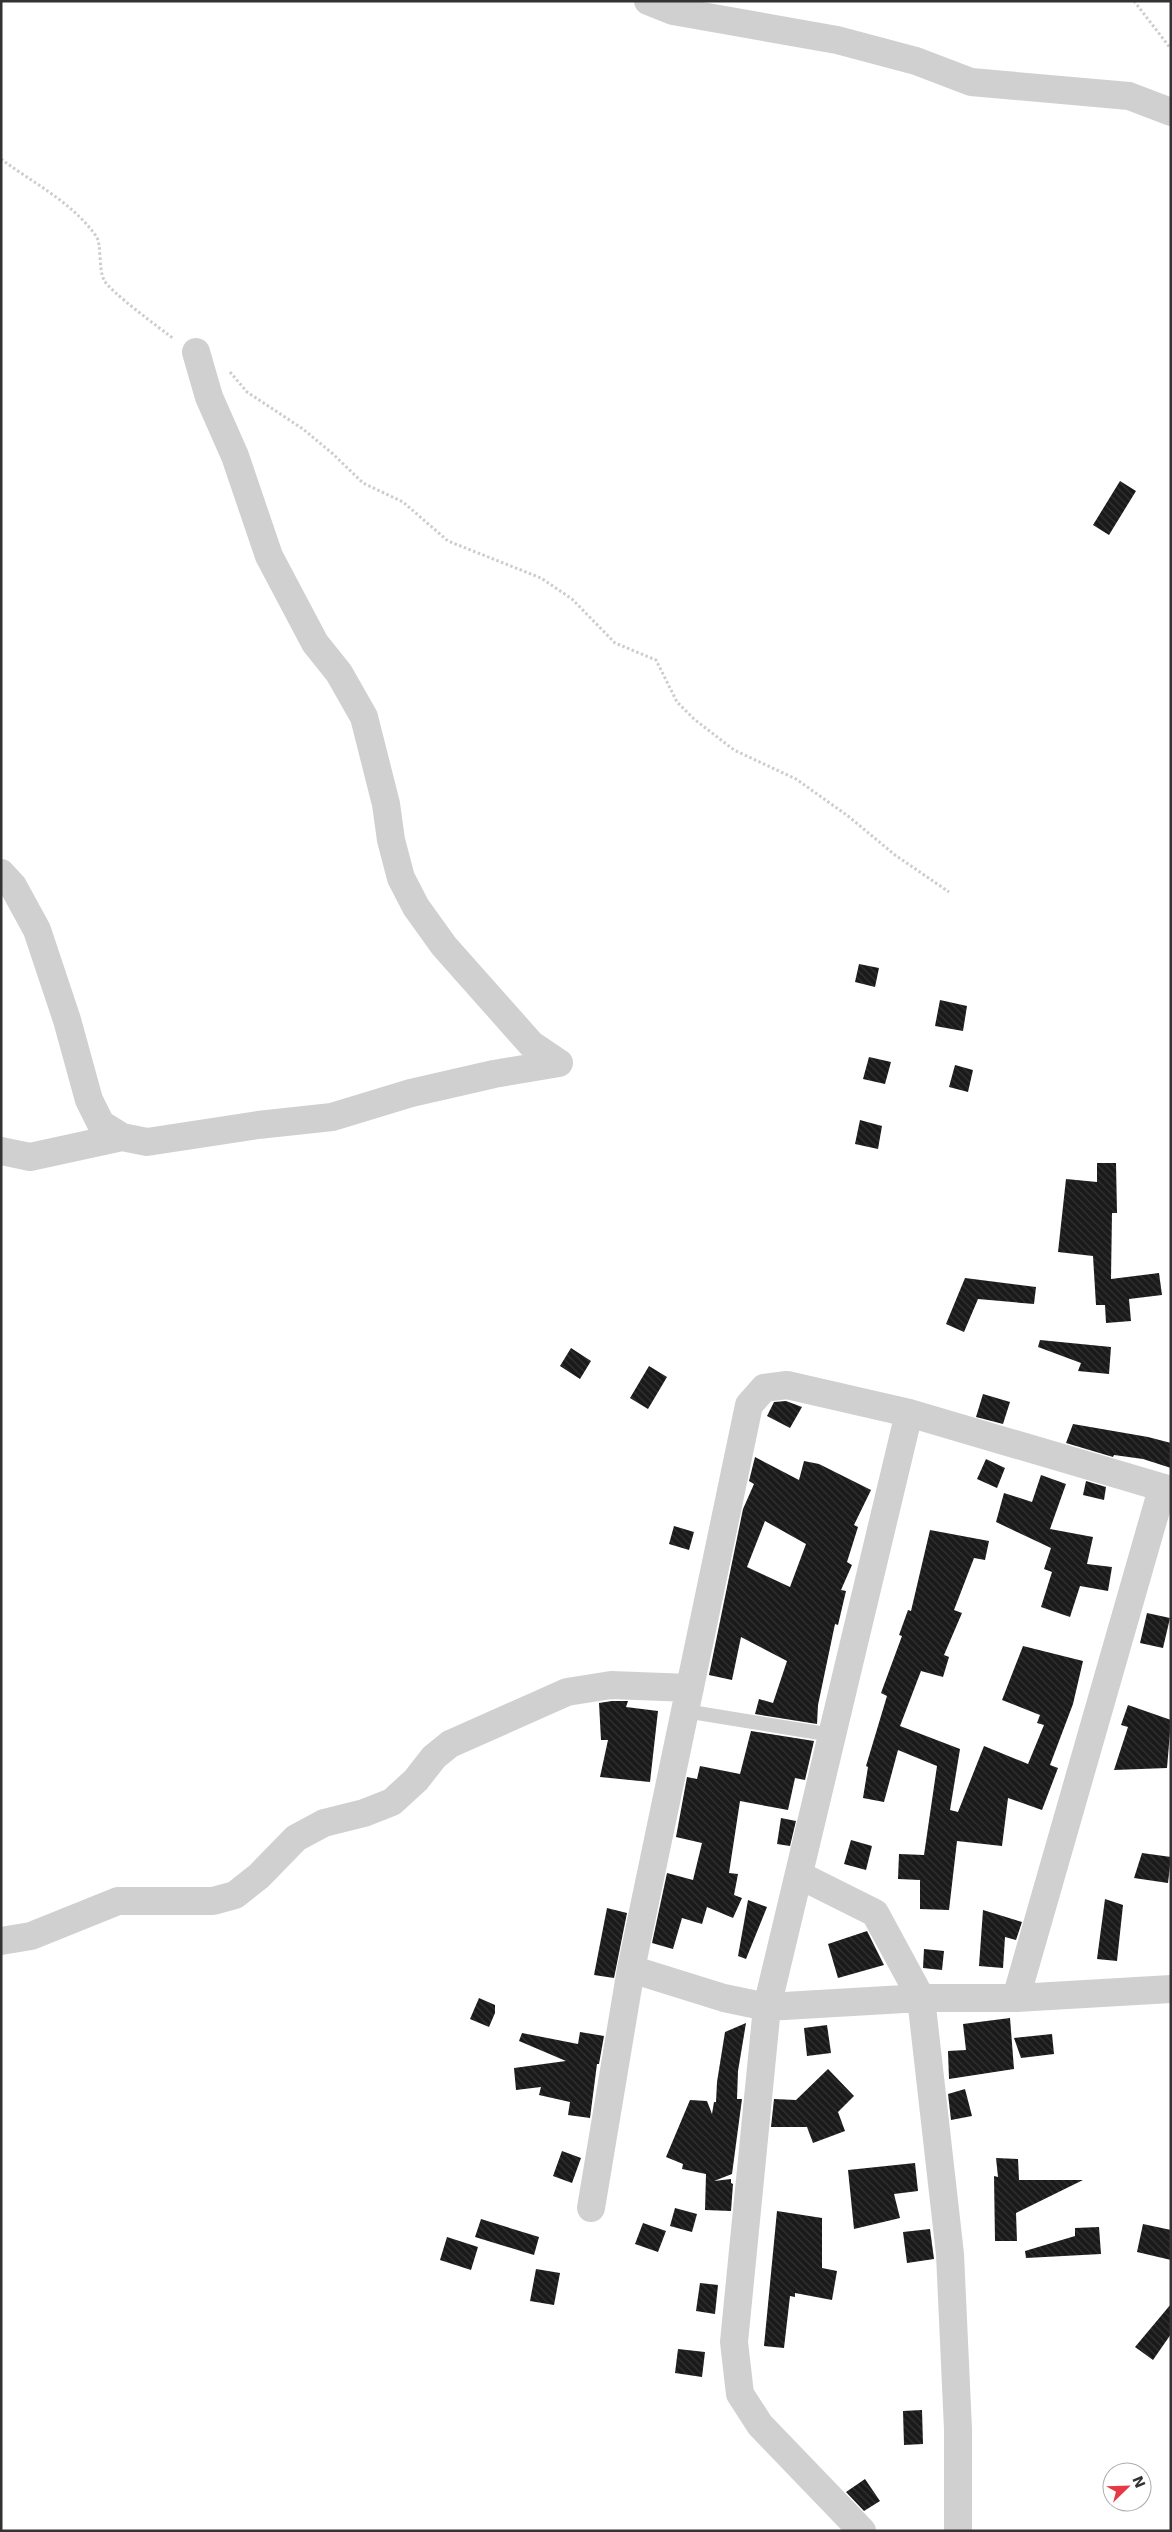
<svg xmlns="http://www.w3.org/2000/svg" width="1172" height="2532" font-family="'DejaVu Sans',sans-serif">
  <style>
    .building { fill: url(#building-back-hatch); fill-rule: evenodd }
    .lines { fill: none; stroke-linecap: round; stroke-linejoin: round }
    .path { stroke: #cdcdcd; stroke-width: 3; stroke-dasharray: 2.5 2.5; stroke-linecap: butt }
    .lane { stroke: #d0d0d0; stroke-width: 14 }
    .street { stroke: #d0d0d0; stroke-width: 28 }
  </style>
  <defs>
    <pattern id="building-back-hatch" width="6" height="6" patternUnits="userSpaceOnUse" patternTransform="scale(1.25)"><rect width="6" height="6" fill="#1a1a1a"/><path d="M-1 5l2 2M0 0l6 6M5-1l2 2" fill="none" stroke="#333"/></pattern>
  </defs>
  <rect width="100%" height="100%" fill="#fff"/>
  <!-- building -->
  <path class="building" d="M1120 481 1136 491 1109 535 1093 525Z
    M859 964 879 968 875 987 855 982Z
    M940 1000 967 1006 963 1031 935 1026Z
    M869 1057 891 1062 885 1084 863 1079Z
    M955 1065 973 1070 968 1092 949 1087Z
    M860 1120 882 1126 878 1149 855 1144Z
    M1097 1163H1116L1117 1213H1112L1111 1279 1159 1273 1162 1295 1129 1299 1131 1321 1106 1323 1105 1305H1096L1093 1256 1058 1252 1066 1179 1097 1182Z
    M965 1278 1036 1287 1034 1304 978 1299 964 1332 946 1324Z
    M1040 1340 1111 1347 1109 1374 1078 1371 1081 1363 1038 1347Z
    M571 1348 591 1361 580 1379 560 1366Z
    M649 1366 667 1377 648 1409 630 1398Z
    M983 1394 1010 1402 1003 1424 976 1417Z
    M786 1401 802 1407 790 1428 767 1416 774 1402Z
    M1073 1424 1148 1437 1171 1443V1468L1143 1459 1114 1455 1113 1457 1066 1443Z
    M755 1457 799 1480 804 1461 819 1464 871 1490 854 1525 858 1527 847 1562 852 1565 841 1590 846 1591 838 1625 835 1624 818 1705 817 1724 755 1714 759 1699 773 1703 787 1661 741 1637 732 1680 709 1675 743 1509 754 1484 749 1481ZM765 1521 806 1544 790 1587 747 1567Z
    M986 1459 1005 1468 997 1488 977 1479Z
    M1041 1475 1066 1484 1050 1529 1093 1537 1087 1564 1112 1567 1108 1591 1080 1586 1070 1617 1041 1607 1052 1572 1044 1569 1051 1548 996 1522 1004 1493 1032 1502Z
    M1086 1481 1106 1487 1104 1500 1083 1495Z
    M674 1526 694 1532 689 1550 669 1544Z
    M930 1530 989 1541 985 1560 974 1558 954 1610 962 1613 944 1655 949 1657 943 1677 921 1671 900 1726 960 1749 950 1810 958 1812 984 1746 1028 1764 1044 1725 1037 1723 1040 1715 1002 1700 1023 1646 1083 1661 1073 1704 1050 1765 1058 1768 1042 1810 1008 1798 1002 1846 957 1841 949 1910 920 1909V1880L898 1879 899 1854 924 1855 937 1766 898 1750 884 1802 863 1798 868 1767 866 1766 887 1696 881 1693 902 1636 899 1635 908 1610 911 1611Z
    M1147 1613 1170 1618 1163 1648 1140 1643Z
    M612 1701H628L626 1707 658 1711 650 1782 600 1777 608 1740H601L599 1703Z
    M1128 1705 1171 1720 1167 1768 1114 1770 1128 1727 1121 1725Z
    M751 1731 814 1741 805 1780 795 1778 788 1810 740 1801 729 1873 738 1874 734 1895 742 1898 733 1918 707 1907 702 1924 682 1918 673 1949 652 1943 667 1873 693 1880 702 1843 676 1837 687 1777 697 1779 700 1766 740 1774Z
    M781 1818 796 1821 790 1846 777 1844Z
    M851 1840 872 1846 866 1870 844 1864Z
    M1142 1853 1171 1857 1168 1883 1134 1878Z
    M1105 1899 1123 1905 1117 1961 1097 1959Z
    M748 1900 767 1907 746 1959 738 1956Z
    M607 1908 627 1913 614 1978 594 1975Z
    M983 1910 1022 1922 1016 1940 1005 1937 1003 1968 979 1966Z
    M867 1931 884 1965 838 1978 828 1944Z
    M924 1949 944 1951 942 1970 923 1968Z
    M479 1998 495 2005V2013L489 2027 470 2019Z
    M1010 2018 1014 2069 949 2079 948 2051 966 2050 963 2024Z
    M746 2023 738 2071 737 2099H742L732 2174 714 2181 731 2179V2183L733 2184 731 2211 705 2210 706 2174 682 2169 683 2164 666 2157 690 2100 707 2101 712 2114 714 2102H716L717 2082 725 2032Z
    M827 2025 831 2053 807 2056 804 2028Z
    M580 2032 604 2036 599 2064H597L590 2118 568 2115 570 2102 539 2095 541 2087 516 2090 514 2068 566 2061 519 2041 522 2033 578 2044Z
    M1052 2034 1054 2054 1021 2058 1014 2038Z
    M828 2069 854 2096 838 2112 845 2131 813 2143 807 2127H771L774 2099 796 2100Z
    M965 2089 972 2116 951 2120 948 2094Z
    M562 2151 581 2158 572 2183 553 2176Z
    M996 2158 1018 2159 1019 2180H1083L1016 2213 1017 2241H995L994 2176 998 2177Z
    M915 2163 918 2191 894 2194 900 2218 854 2229 848 2170Z
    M675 2208 697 2214 692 2232 670 2226Z
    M777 2211 822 2218V2268L837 2271 832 2300 795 2293V2297L790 2296 784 2348 764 2346Z
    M481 2219 539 2237 534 2255 475 2237Z
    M643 2223 666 2231 658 2252 635 2244Z
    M1143 2224 1171 2230V2260L1137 2252Z
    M1099 2227 1101 2254 1026 2258 1025 2251 1075 2236V2228Z
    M930 2229 934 2259 907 2263 903 2232Z
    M447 2237 478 2247 471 2270 440 2260Z
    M536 2269 560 2273 554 2305 530 2301Z
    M700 2283 718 2285 715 2314 696 2311Z
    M1171 2304V2334L1153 2360 1135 2347Z
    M678 2349 705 2352 702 2377 675 2373Z
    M922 2410 923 2444 904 2445 903 2411Z
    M865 2479 880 2501 864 2511 846 2492Z"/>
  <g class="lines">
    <!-- path -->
    <path class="path" d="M1134 1 1171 49
      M1 159C33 183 72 202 96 236 102 244 98 268 104 280 108 290 162 330 174 339
      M230 372 247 392 303 429 333 454 363 483 403 502 448 541 541 578 572 599 615 643 656 660 677 702 694 719 734 750 796 779 848 816 895 855 949 892"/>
    <!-- lane -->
    <path class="lane" d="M685 1711 832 1735"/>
    <!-- street -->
    <path class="street" d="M648 1 673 11 837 40 916 61 971 82 1129 96 1171 112
      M196 352 209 397 235 456 269 556 315 643 339 673 364 717 386 804 391 840 401 878 416 907 444 946 531 1044 559 1063
      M1 873 13 886 37 930 67 1020 89 1100 101 1124 122 1137 147 1142 258 1125 332 1117 411 1093 494 1074 559 1063
      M1 1151 30 1157 122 1137
      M799 1875 875 1913 921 1998 950 2254 958 2429V2531
      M1 1941 31 1936 118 1901H213L235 1895 259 1876 296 1838 324 1823 364 1813 392 1802 416 1780 434 1757 450 1744 567 1692 611 1685 690 1688
      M631 1969 724 1998 767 2007 921 1998H1016L1171 1989
      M1016 1998 1162 1489
      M591 2208 631 1969 749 1405 764 1388 787 1385 909 1413 1171 1490
      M862 2531 760 2425 740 2394 734 2342 767 2007 909 1413"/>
  </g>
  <!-- border -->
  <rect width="1172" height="2532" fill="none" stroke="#333333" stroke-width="5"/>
  <!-- north arrow -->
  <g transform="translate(1127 2487) rotate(67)"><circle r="24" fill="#ffffff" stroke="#adadad"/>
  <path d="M0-4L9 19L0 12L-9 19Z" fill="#e63946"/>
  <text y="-8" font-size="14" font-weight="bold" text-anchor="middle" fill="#333333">N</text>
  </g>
</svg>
